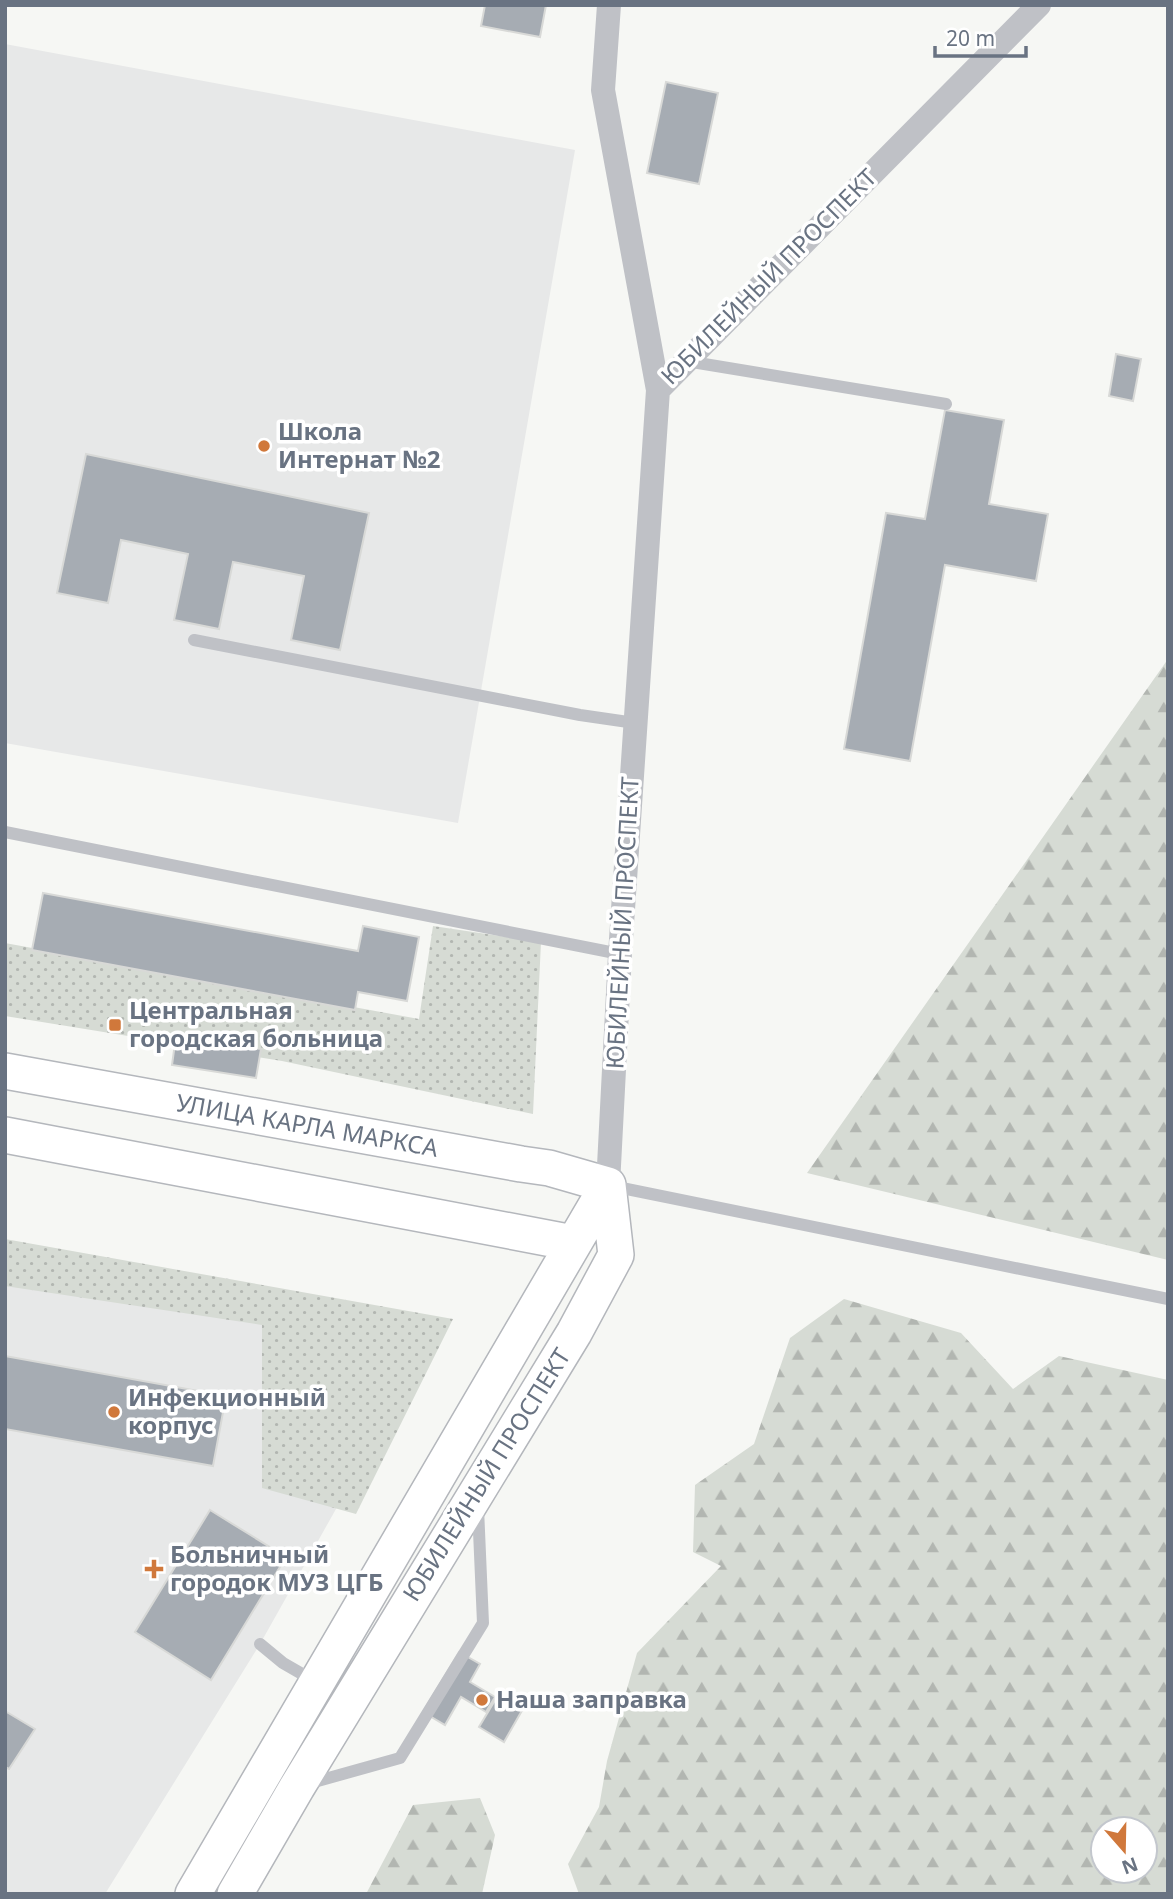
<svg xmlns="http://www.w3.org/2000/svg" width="1173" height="1899" font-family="'Noto Sans',sans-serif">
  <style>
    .built { fill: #e7e8e8 }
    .grass { fill: url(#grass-dots) }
    .forest { fill: url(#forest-firs); fill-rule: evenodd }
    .building { fill: #a6acb3; stroke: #d8d9d7; stroke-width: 2 }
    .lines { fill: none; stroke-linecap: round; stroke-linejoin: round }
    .secondary-casing { stroke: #b4b7bc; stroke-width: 38 }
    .service { stroke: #bfc1c6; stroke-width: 12 }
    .minor { stroke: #bfc1c6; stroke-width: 24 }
    .secondary { stroke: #fff; stroke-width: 35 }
    .poi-dot { fill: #d0783b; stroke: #fff; stroke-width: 2.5 }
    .labels { text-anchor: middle; stroke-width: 7; stroke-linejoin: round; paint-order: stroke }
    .street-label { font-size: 24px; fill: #697382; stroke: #fff }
    .poi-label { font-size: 24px; font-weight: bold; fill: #697382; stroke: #fff; text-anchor: start }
  </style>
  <defs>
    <pattern id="grass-dots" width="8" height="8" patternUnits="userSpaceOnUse" patternTransform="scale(1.75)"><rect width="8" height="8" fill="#d6dbd4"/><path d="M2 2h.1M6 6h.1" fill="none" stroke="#b2b6b1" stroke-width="1.8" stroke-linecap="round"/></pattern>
    <pattern id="forest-firs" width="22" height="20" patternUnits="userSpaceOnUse" patternTransform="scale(1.75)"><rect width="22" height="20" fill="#d6dbd4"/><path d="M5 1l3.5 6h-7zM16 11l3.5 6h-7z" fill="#b2b6b1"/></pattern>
  </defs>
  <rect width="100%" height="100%" fill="#f6f7f4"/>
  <!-- built -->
  <path class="built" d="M5 44 575 150 458 823 5 743Z
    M5 1240 379 1308 345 1493 260 1644 105 1894H5Z"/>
  <!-- grass -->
  <path class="grass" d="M433 926 541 942 533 1114 282 1061 5 1016V943L419 1019Z
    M5 1240V1239L453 1319 356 1514 262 1488V1325L5 1286Z"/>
  <!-- forest -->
  <path class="forest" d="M1168 659V1260L807 1173Z
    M844 1299 961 1333 1013 1389 1059 1356 1168 1380V1894H579L568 1864 599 1807 607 1761 637 1653 721 1566 693 1552 695 1485 754 1444 790 1338ZM1103 1829H1145V1871H1103Z
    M480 1798 495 1835 482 1894H366L413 1805Z"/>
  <!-- building -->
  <path class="building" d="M485 5H546L540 37 481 26Z
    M666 82 718 93 699 184 647 173Z
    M1116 354 1141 359 1133 401 1109 396Z
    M945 410 1004 420 989 504 1048 514 1036 581 945 565 910 761 844 749 886 513 925 519Z
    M86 454 369 513 340 650 291 640 304 576 233 562 219 629 174 620 188 554 121 540 108 603 57 593Z
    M43 893 358 951 363 926 419 937 407 1001 358 992 355 1010 32 950Z
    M176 1036 261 1049 256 1078 172 1065Z
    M5 1356 226 1396 213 1466 5 1429Z
    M210 1510 286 1557 211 1680 135 1632Z
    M459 1652 480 1664 470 1682 495 1697 486 1712 461 1697 445 1725 423 1712Z
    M500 1692 524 1707 504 1742 479 1727Z
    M5 1711 35 1729 9 1769 5 1767Z"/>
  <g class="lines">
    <defs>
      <path id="secondary" d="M5 1071 521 1164 549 1168 608 1185
        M5 1135 573 1243
        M193 1894 608 1185
        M235 1894 297 1787 574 1333 616 1255 608 1185"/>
    </defs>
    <!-- secondary casing -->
    <use href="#secondary" class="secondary-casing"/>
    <!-- service -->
    <path class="service" d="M686 361 946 404
      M194 640 580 715 635 723
      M5 832 620 954
      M612 1186 1168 1299
      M260 1644 283 1663 316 1682
      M307 1784 400 1758 483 1623 478 1508"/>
    <!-- minor -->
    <path class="minor" d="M658 390 1039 5
      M608 1185 620 954 658 390 603 90 609 5"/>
    <!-- secondary -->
    <use href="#secondary" class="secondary"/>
  </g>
  <!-- markers -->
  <g class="poi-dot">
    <circle cx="264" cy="446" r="7"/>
    <rect x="108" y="1018" width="14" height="14" rx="3.5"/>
    <circle cx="114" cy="1412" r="7"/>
    <path d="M150.5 1558.5h7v7h7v7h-7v7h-7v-7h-7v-7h7z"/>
    <circle cx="482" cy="1700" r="7"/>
  </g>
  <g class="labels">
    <!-- street labels -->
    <g class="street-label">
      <text transform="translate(769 277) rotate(-45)" y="8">ЮБИЛЕЙНЫЙ ПРОСПЕКТ</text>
      <text transform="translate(623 923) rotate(-87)" y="8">ЮБИЛЕЙНЫЙ ПРОСПЕКТ</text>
      <text transform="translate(307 1126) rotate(10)" y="8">УЛИЦА КАРЛА МАРКСА</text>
      <text transform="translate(487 1475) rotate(-58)" y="8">ЮБИЛЕЙНЫЙ ПРОСПЕКТ</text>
    </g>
    <!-- poi labels -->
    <g class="poi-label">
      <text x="278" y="440">Школа<tspan x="278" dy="28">Интернат №2</tspan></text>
      <text x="129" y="1019">Центральная<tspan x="129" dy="28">городская больница</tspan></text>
      <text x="128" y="1406">Инфекционный<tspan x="128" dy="28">корпус</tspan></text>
      <text x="170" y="1563">Больничный<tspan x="170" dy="28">городок МУЗ ЦГБ</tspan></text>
      <text x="496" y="1708">Наша заправка</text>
    </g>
  </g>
  <!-- border -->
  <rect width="1173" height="1899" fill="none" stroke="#697382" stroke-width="14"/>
  <!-- north arrow -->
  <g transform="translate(1124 1850) rotate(160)"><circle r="33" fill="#ffffff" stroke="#c3c7cd" stroke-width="2"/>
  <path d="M0-5L12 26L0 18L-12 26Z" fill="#d0783b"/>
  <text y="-10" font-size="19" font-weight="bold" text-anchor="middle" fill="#697382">N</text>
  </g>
  <!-- scale -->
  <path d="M935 46v10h91v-10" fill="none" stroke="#697382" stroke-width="3.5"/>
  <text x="946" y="46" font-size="21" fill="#697382" stroke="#ffffff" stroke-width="5" paint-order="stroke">20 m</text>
</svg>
